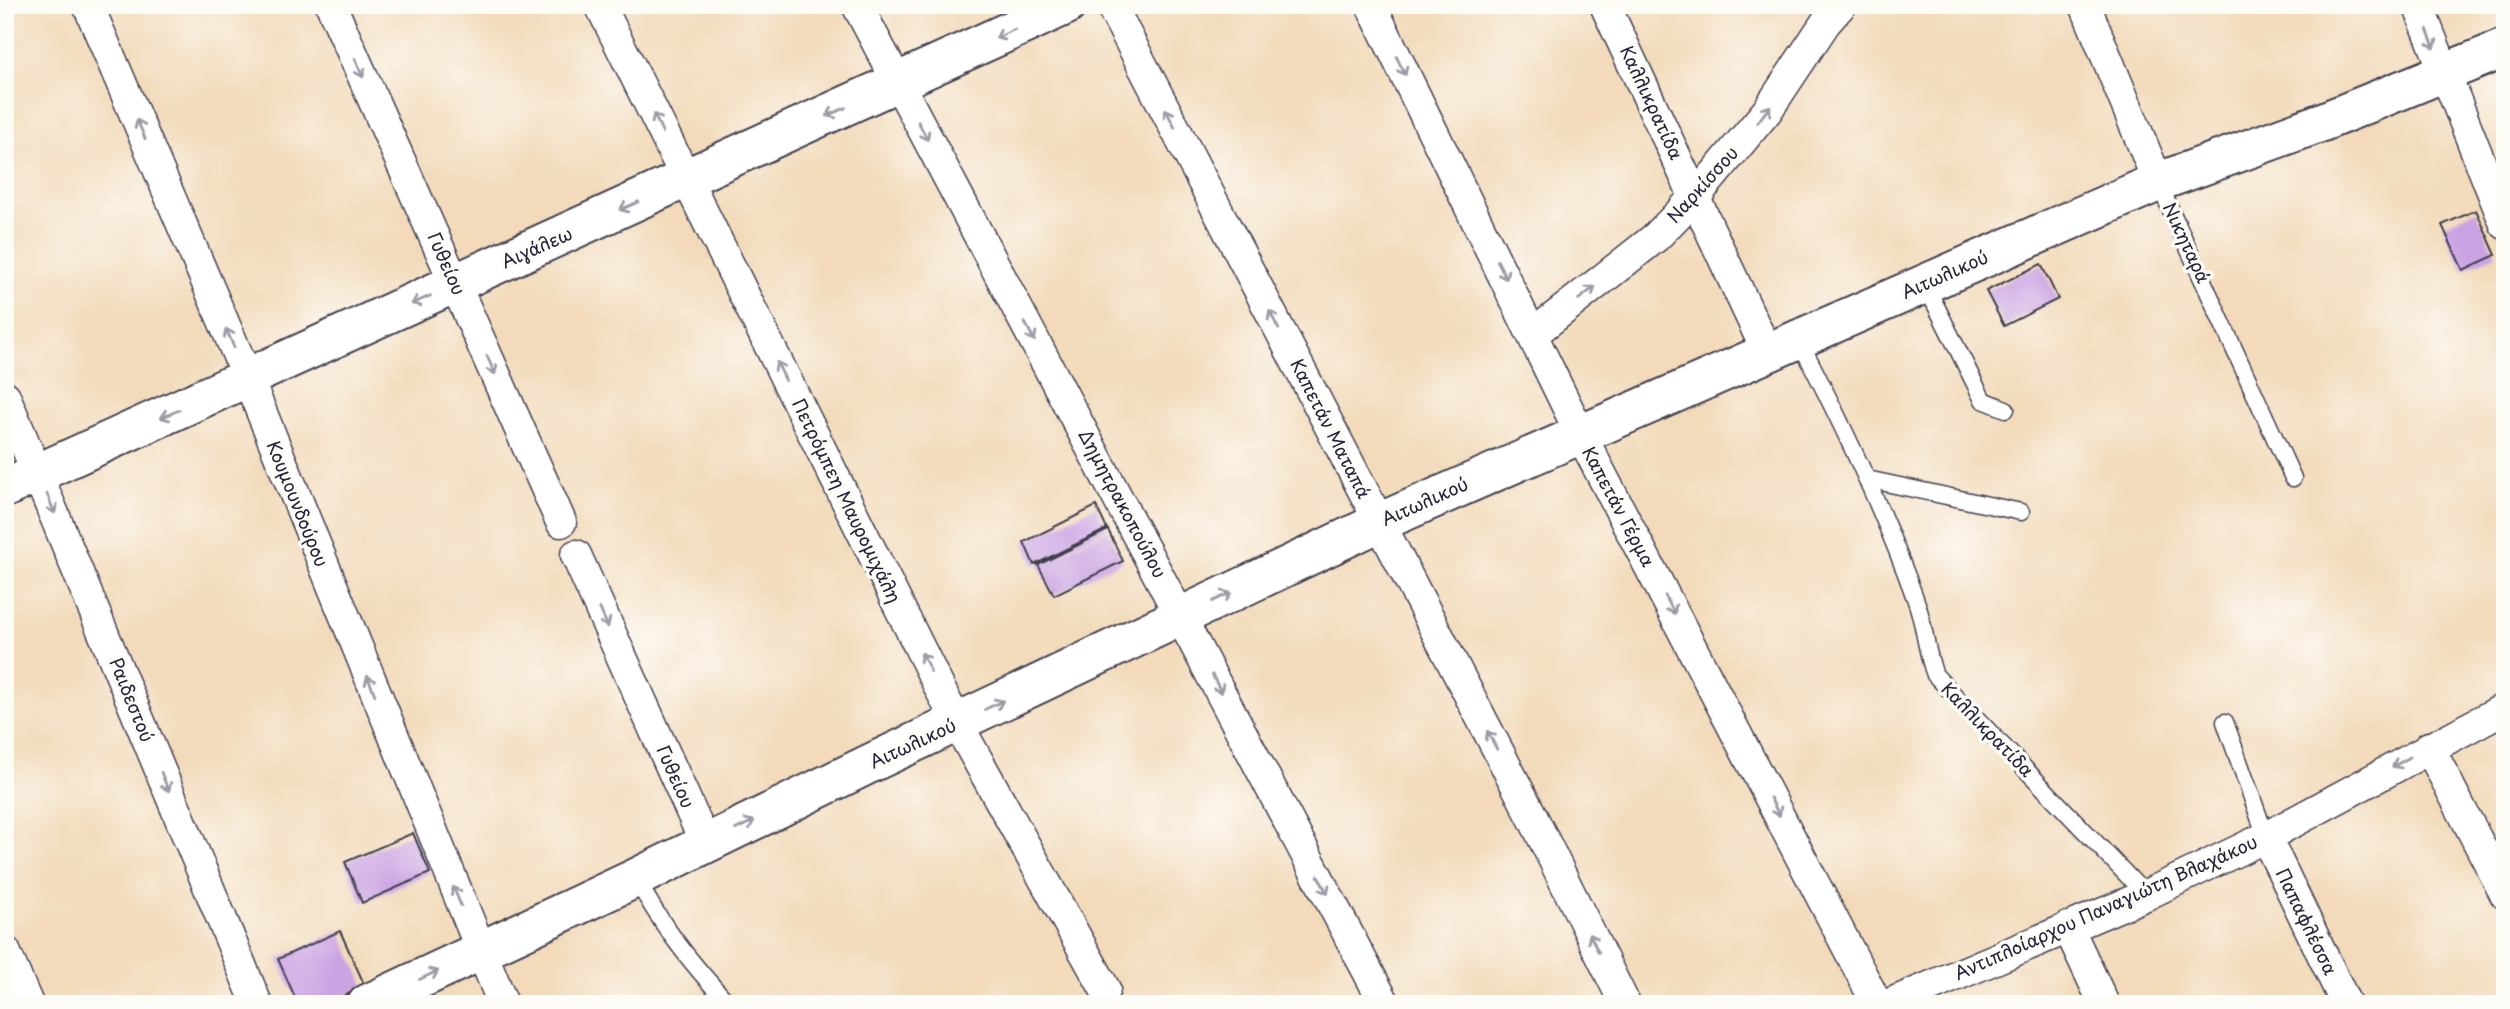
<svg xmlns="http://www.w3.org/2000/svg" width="2510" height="1009" font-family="'Playpen Sans',sans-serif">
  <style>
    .building { fill: #caa3e3 }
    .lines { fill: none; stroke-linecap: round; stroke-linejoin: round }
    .lane-casing { stroke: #413e4e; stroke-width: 19 }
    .street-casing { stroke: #413e4e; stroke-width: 33 }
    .secondary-casing { stroke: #413e4e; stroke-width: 42 }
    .lane { stroke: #fff; stroke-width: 16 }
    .street { stroke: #fff; stroke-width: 30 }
    .secondary { stroke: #fff; stroke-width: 38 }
    .oneway { stroke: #9c9ca7 }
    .labels { text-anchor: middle; stroke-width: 7; stroke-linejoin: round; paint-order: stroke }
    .street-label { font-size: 18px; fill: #22223b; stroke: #fdfcf7 }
  </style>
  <rect width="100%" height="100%" fill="#fdfcf7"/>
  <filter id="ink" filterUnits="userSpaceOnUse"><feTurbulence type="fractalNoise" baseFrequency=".0143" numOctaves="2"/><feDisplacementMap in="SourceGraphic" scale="14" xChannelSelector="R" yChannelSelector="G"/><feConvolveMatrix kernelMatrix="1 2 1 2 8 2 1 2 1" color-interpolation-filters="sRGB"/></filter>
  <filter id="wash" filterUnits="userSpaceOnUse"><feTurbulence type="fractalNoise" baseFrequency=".00686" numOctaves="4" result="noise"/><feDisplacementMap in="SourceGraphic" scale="28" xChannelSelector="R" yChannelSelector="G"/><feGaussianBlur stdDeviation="1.57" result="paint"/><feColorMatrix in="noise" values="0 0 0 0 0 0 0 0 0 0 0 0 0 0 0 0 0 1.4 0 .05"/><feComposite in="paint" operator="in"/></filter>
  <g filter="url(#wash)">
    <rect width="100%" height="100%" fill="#f2daba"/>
    <g id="blocks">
      <!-- building -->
      <path class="building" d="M2476 210 2496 255 2463 270 2442 225Z
        M2041 264 2058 299 2004 326 1986 291Z
        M1096 506 1107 529 1034 565 1024 542Z
        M1108 530 1123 561 1054 595 1038 565Z
        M413 833 430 873 362 903 345 862Z
        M340 931 365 986 326 1004H298L278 959Z"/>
    </g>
  </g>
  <g filter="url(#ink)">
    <use href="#blocks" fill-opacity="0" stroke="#413e4e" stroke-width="2"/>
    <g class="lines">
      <defs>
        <path id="lane" d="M2158 182 2293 478
          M1925 284 1983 400 2006 409
          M1799 340C1842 423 1883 509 1915 598 1925 623 1925 650 1935 675L2146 895
          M1867 479 2021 512
          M2225 722 2266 837
          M636 878C661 926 692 965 729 1004"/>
        <path id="street" d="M88 5 248 379 503 1004
          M331 5 561 522
          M600 5 957 723 1105 989
          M857 5 1385 1004
          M1111 5 1532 816 1625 1004
          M1371 5 1581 435 1877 1004
          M1605 5 1768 354
          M2085 5 2158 182
          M2418 5 2505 224
          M1533 334 1656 237 1696 196 1767 111 1826 22 1841 5
          M5 396 257 1004
          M576 555 706 845
          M2429 747 2505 894
          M2266 837 2346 1004
          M2068 927 2104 1004
          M5 951 28 1004
          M1889 1004 2146 895 2266 837 2505 708"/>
        <path id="secondary" d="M5 488 1067 5
          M367 1004 636 878 871 763 1378 523 2158 182 2320 123 2505 48"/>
      </defs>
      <!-- lane casing -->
      <use href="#lane" class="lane-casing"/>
      <!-- street casing -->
      <use href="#street" class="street-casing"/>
      <!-- secondary casing -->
      <use href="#secondary" class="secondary-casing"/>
      <!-- lane -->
      <use href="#lane" class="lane"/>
      <!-- street -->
      <use href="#street" class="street"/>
      <!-- secondary -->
      <use href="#secondary" class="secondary"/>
    </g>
    <!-- one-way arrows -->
    <defs><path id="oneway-shaft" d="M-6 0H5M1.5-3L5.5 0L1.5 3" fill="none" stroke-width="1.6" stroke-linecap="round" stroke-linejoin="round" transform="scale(1.75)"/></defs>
    <g class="oneway">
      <use href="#oneway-shaft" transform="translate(1005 34) rotate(155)"/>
      <use href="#oneway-shaft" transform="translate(2431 39) rotate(69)"/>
      <use href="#oneway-shaft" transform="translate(1401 66) rotate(64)"/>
      <use href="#oneway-shaft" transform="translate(359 68) rotate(66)"/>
      <use href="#oneway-shaft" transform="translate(836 112) rotate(156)"/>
      <use href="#oneway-shaft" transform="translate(1764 114) rotate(-52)"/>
      <use href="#oneway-shaft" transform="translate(1170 118) rotate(-117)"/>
      <use href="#oneway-shaft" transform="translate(658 123) rotate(-116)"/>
      <use href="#oneway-shaft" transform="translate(141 129) rotate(-113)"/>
      <use href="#oneway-shaft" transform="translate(923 131) rotate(62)"/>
      <use href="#oneway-shaft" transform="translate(629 206) rotate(156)"/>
      <use href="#oneway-shaft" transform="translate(1502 270) rotate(64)"/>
      <use href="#oneway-shaft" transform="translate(1587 293) rotate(-37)"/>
      <use href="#oneway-shaft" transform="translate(421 300) rotate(156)"/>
      <use href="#oneway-shaft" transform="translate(1274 320) rotate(-117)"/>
      <use href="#oneway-shaft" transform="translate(1030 332) rotate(62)"/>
      <use href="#oneway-shaft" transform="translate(230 338) rotate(-113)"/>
      <use href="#oneway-shaft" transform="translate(491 365) rotate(66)"/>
      <use href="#oneway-shaft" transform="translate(781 371) rotate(-116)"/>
      <use href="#oneway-shaft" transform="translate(170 414) rotate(156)"/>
      <use href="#oneway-shaft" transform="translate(51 504) rotate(68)"/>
      <use href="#oneway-shaft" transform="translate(1222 597) rotate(-26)"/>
      <use href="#oneway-shaft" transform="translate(1670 605) rotate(62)"/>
      <use href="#oneway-shaft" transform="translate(604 618) rotate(66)"/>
      <use href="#oneway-shaft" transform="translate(926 662) rotate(-116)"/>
      <use href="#oneway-shaft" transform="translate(1217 684) rotate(62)"/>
      <use href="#oneway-shaft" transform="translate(371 685) rotate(-112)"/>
      <use href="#oneway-shaft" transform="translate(994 705) rotate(-25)"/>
      <use href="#oneway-shaft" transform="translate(1492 740) rotate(-118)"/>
      <use href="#oneway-shaft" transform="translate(2401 762) rotate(151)"/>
      <use href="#oneway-shaft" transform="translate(165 782) rotate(68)"/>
      <use href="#oneway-shaft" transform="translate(1775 807) rotate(62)"/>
      <use href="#oneway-shaft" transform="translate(745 825) rotate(-26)"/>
      <use href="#oneway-shaft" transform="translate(1323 885) rotate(62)"/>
      <use href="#oneway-shaft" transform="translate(457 896) rotate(-112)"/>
      <use href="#oneway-shaft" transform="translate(1594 943) rotate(-116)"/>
      <use href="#oneway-shaft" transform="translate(429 975) rotate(-25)"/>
    </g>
  </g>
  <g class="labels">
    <!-- street labels -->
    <g class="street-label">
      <text transform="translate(1651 103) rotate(65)" y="6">Καλλικρατίδα</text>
      <text transform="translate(1703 185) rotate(-48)" y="6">Ναρκίσσου</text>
      <text transform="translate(2186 243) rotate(65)" y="6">Νικηταρά</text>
      <text transform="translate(537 248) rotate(-24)" y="6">Αιγάλεω</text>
      <text transform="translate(446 264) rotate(66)" y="6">Γυθείου</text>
      <text transform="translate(1945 275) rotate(-24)" y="6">Αιτωλικού</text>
      <text transform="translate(1330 429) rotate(63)" y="6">Καπετάν Ματαπά</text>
      <text transform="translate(846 501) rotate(64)" y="6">Πετρόμπεη Μαυρομιχάλη</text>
      <text transform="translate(1425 502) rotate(-24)" y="6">Αιτωλικού</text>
      <text transform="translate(297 504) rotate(68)" y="6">Κουμουνδούρου</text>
      <text transform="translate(1122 504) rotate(62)" y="6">Δημητρακοπούλου</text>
      <text transform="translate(1618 507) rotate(62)" y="6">Καπετάν Γέρμα</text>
      <text transform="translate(131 700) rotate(68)" y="6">Ραιδεστού</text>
      <text transform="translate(1987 730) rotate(46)" y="6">Καλλικρατίδα</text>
      <text transform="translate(913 744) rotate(-25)" y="6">Αιτωλικού</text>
      <text transform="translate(675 777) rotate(66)" y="6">Γυθείου</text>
      <text transform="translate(2106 908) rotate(-24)" y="6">Αντιπλοίαρχου Παναγιώτη Βλαχάκου</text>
      <text transform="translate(2306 922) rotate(64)" y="6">Παπαφλέσσα</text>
    </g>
  </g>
  <!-- margin -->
  <rect width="2510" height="1009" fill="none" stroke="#fdfcf7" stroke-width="28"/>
</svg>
